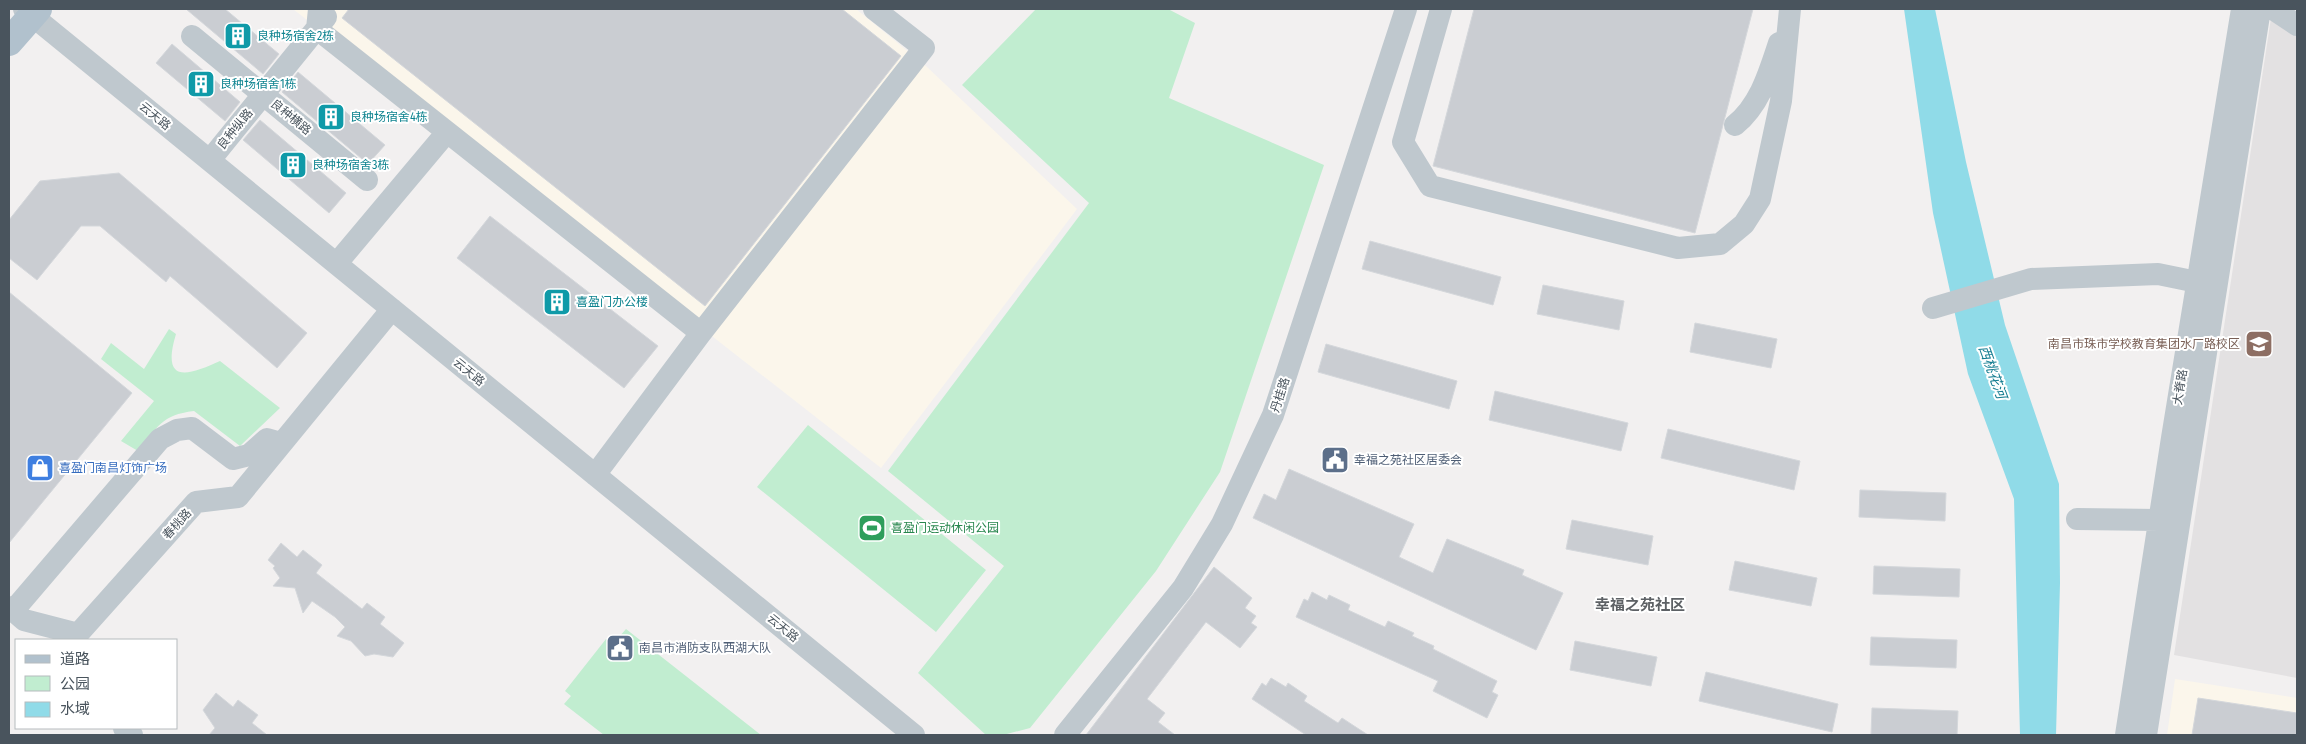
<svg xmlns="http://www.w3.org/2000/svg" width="2306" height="744" font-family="'Fira Sans Condensed','Noto Sans SC',sans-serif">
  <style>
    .commercial { fill: #fbf6eb }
    .education { fill: #e3e1e2 }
    .green { fill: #c1edd0 }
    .water { fill: #90dbe8 }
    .building { fill: #cacdd2; stroke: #d4d7db }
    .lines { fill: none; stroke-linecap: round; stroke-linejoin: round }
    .minor { stroke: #bfc8ce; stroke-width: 22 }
    .major { stroke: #b1c1cd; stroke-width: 28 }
    .labels { text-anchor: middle; stroke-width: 4; stroke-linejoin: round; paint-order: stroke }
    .culture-label { font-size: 12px; fill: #0d838f; stroke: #fff; text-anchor: start }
    .street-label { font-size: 12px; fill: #49545d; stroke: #fff }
    .education-label { font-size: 12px; fill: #785e54; stroke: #fff; text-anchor: end }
    .service-label { font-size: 12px; fill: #4e5e75; stroke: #fff; text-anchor: start }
    .shop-label { font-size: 12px; fill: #366cbe; stroke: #fff; text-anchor: start }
    .leisure-label { font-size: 12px; fill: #27864d; stroke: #fff; text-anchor: start }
    .water-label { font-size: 14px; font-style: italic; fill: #137c90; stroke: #fff }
    .quarter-label { font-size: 15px; font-weight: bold; fill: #5d6165; stroke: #fff }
  </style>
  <rect width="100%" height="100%" fill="#f2f0f0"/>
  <!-- commercial -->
  <path class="commercial" d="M293 9H856L927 67 1077 209 881 468Z
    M2175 679 2297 698V735H2167Z"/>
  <!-- education -->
  <path class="education" d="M2271 18 2297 33V678L2174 655Z"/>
  <!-- green -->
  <path class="green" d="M1036 9H1168L1195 23 1169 98 1324 165 1220 472 1156 571 1030 728 1003 735H986L918 673 1004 566 888 471 1089 203 962 85Z
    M169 329 176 334C161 384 187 376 220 361L280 408 240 446 194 411C161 415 158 427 138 451L121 441 154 401 101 359 111 343 144 369Z
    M808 425 986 570 936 632 757 487Z
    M626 629 761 735H604L564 704 571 696 565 691 606 639 613 644Z"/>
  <!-- water -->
  <path class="water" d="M1904 9H1935L1966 162 2005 325 2059 484 2060 583 2056 735H2020L2014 499 1968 374 1933 213Z"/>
  <!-- building -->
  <path class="building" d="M186 9H225L279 54 263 74Z
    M349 9H842L901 56 705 306 342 18Z
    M1474 9H1753L1695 233 1433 166Z
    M172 44 240 102 225 121 156 63Z
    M298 72 385 145 368 164 282 92Z
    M260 120 346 193 329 213 243 140Z
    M119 173 307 333 277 368 170 276 166 282 100 226H81L37 280 9 258V220L40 181Z
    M490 216 658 346 624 388 457 258Z
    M1370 241 1501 277 1493 305 1362 269Z
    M1543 285 1624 301 1619 330 1537 314Z
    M9 292 132 393 9 543Z
    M1695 323 1777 339 1771 368 1690 352Z
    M1326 344 1457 381 1449 409 1318 372Z
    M1495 391 1628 423 1621 451 1489 420Z
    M1668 429 1800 461 1794 490 1661 458Z
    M1289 469 1414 524 1399 557 1433 573 1447 539 1524 570 1522 575 1563 593 1536 650 1253 518 1264 494 1276 500Z
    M1860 490 1946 493 1945 521 1859 517Z
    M1572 520 1653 536 1648 565 1566 549Z
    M281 543 297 557 303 550 322 565 316 573 362 609 367 603 385 617 380 624 404 643 393 657 374 654 365 656 351 641 337 636 345 627 335 617 312 601 303 613 295 588 273 586 280 578 273 568 275 566 268 560Z
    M1735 561 1817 578 1811 606 1729 590Z
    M1874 566 1960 569 1959 597 1873 594Z
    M1214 567 1252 598 1245 608 1256 616 1251 623 1257 627 1240 648 1206 622 1147 699 1165 713 1158 722 1175 735H1086Z
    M1312 592 1327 600 1329 595 1350 605 1348 610 1385 627 1388 621 1414 633 1412 636 1434 646 1433 649 1497 681 1492 692 1498 695 1487 718 1433 691 1438 681 1296 617 1304 599 1308 601Z
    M1871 637 1957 640 1956 668 1870 665Z
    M1575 641 1657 657 1651 686 1570 670Z
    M1706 672 1838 704 1832 732 1699 701Z
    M1271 678 1286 687 1288 683 1307 696 1304 701 1338 723 1342 718 1368 735H1306L1252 699 1262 683 1266 686Z
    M216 693 233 707 238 700 258 715 252 723 267 735H209L215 728 203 710Z
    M2198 698 2297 713V735H2192Z
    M1872 708 1958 711 1957 735H1871Z"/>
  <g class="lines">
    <!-- minor -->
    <path class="minor" d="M24 9 914 735
      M319 9 317 29 701 333 924 48 874 9
      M1441 9 1403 142 1430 186 1678 248 1720 244 1744 224 1760 199 1781 101 1790 9
      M2273 9 2297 25
      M192 36 367 180
      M1735 125C1760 105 1769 73 1779 43
      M210 160 326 17
      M337 263 447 132
      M1933 308 2031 279 2158 274 2197 282
      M595 475 701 333
      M2077 519 2159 520
      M9 607 24 620 78 634 196 502 238 497 392 309
      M13 611 160 439 177 430 192 428 233 459 249 455 267 439 281 443
      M124 728 132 735
      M1065 735 1183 588 1222 524 1273 415 1406 9
      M2126 735 2172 438 2242 9
      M2146 735 2260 9"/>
    <!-- major -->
    <path class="major" d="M9 42 38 9"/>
  </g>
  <!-- icons -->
  <defs>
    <symbol id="building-square" viewBox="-11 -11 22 22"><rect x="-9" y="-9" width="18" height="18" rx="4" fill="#0f9aa8" stroke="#fff"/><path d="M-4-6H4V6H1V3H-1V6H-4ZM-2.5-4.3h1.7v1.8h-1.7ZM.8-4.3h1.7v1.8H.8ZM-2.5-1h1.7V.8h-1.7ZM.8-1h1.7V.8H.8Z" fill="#fff"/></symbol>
    <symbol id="school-square" viewBox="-11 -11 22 22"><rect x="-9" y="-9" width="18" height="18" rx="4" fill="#8d6e63" stroke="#fff"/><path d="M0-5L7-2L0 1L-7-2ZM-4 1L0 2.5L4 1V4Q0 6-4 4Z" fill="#fff"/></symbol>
    <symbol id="civic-square" viewBox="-11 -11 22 22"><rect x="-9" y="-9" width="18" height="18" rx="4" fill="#5c6f8a" stroke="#fff"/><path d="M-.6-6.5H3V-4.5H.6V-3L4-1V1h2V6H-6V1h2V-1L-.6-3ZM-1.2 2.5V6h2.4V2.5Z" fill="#fff"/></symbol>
    <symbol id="shop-square" viewBox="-11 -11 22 22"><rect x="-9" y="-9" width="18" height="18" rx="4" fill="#3f7fe0" stroke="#fff"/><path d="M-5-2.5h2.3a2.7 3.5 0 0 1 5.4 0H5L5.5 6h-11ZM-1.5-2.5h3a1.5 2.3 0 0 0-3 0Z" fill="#fff"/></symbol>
    <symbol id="stadium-square" viewBox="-11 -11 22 22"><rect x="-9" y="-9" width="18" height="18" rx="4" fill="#2e9e5b" stroke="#fff"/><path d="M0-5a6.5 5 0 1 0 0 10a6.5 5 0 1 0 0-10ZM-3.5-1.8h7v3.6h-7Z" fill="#fff"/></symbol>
  </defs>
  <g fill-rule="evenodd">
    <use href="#building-square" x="222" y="20" width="32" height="32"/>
    <use href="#building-square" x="185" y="68" width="32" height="32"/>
    <use href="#building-square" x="315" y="101" width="32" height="32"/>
    <use href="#building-square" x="277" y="149" width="32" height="32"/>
    <use href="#building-square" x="541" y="286" width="32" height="32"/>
    <use href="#school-square" x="2243" y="328" width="32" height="32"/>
    <use href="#civic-square" x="1319" y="444" width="32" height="32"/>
    <use href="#shop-square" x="24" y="452" width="32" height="32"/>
    <use href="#stadium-square" x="856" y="512" width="32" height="32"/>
    <use href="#civic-square" x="604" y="632" width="32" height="32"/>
  </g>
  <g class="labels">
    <!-- culture labels -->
    <g class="culture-label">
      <text x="257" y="40">良种场宿舍2栋</text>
      <text x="220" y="88">良种场宿舍1栋</text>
      <text x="350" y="121">良种场宿舍4栋</text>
      <text x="312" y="169">良种场宿舍3栋</text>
      <text x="576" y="306">喜盈门办公楼</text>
    </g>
    <!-- street labels -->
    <g class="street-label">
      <text transform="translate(155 116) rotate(39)" y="4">云天路</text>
      <text transform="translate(291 117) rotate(39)" y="4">良种横路</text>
      <text transform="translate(235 129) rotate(-51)" y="4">良种纵路</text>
      <text transform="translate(469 372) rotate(39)" y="4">云天路</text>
      <text transform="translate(2180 387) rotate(-81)" y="4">大脊路</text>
      <text transform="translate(1280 395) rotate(-72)" y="4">丹桂路</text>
      <text transform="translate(177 524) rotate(-48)" y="4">春桃路</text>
      <text transform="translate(783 628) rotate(39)" y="4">云天路</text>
    </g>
    <!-- education labels -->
    <g class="education-label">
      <text x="2240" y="348">南昌市珠市学校教育集团水厂路校区</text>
    </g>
    <!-- service labels -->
    <g class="service-label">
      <text x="1354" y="464">幸福之苑社区居委会</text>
      <text x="639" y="652">南昌市消防支队西湖大队</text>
    </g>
    <!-- shop labels -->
    <g class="shop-label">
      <text x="59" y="472">喜盈门南昌灯饰广场</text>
    </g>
    <!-- leisure labels -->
    <g class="leisure-label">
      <text x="891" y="532">喜盈门运动休闲公园</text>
    </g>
    <!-- water labels -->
    <g class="water-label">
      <text transform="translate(1993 372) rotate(70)" y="5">西桃花河</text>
    </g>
    <!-- quarter labels -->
    <g class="quarter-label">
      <text x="1640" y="610">幸福之苑社区</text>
    </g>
  </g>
  <!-- border -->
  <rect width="2306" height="744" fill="none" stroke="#49545d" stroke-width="20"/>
  <!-- legend -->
  <rect x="15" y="639" width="162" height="90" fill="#ffffff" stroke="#b6bbbe"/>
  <rect x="25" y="655" width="25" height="8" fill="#b1c1cd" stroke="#b6bbbe"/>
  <text x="60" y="664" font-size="15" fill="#49545d">道路</text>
  <rect x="25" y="676" width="25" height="15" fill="#c1edd0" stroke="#b6bbbe"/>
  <text x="60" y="689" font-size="15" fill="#49545d">公园</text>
  <rect x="25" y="702" width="25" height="15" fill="#90dbe8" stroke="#b6bbbe"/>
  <text x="60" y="714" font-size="15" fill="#49545d">水域</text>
</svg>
